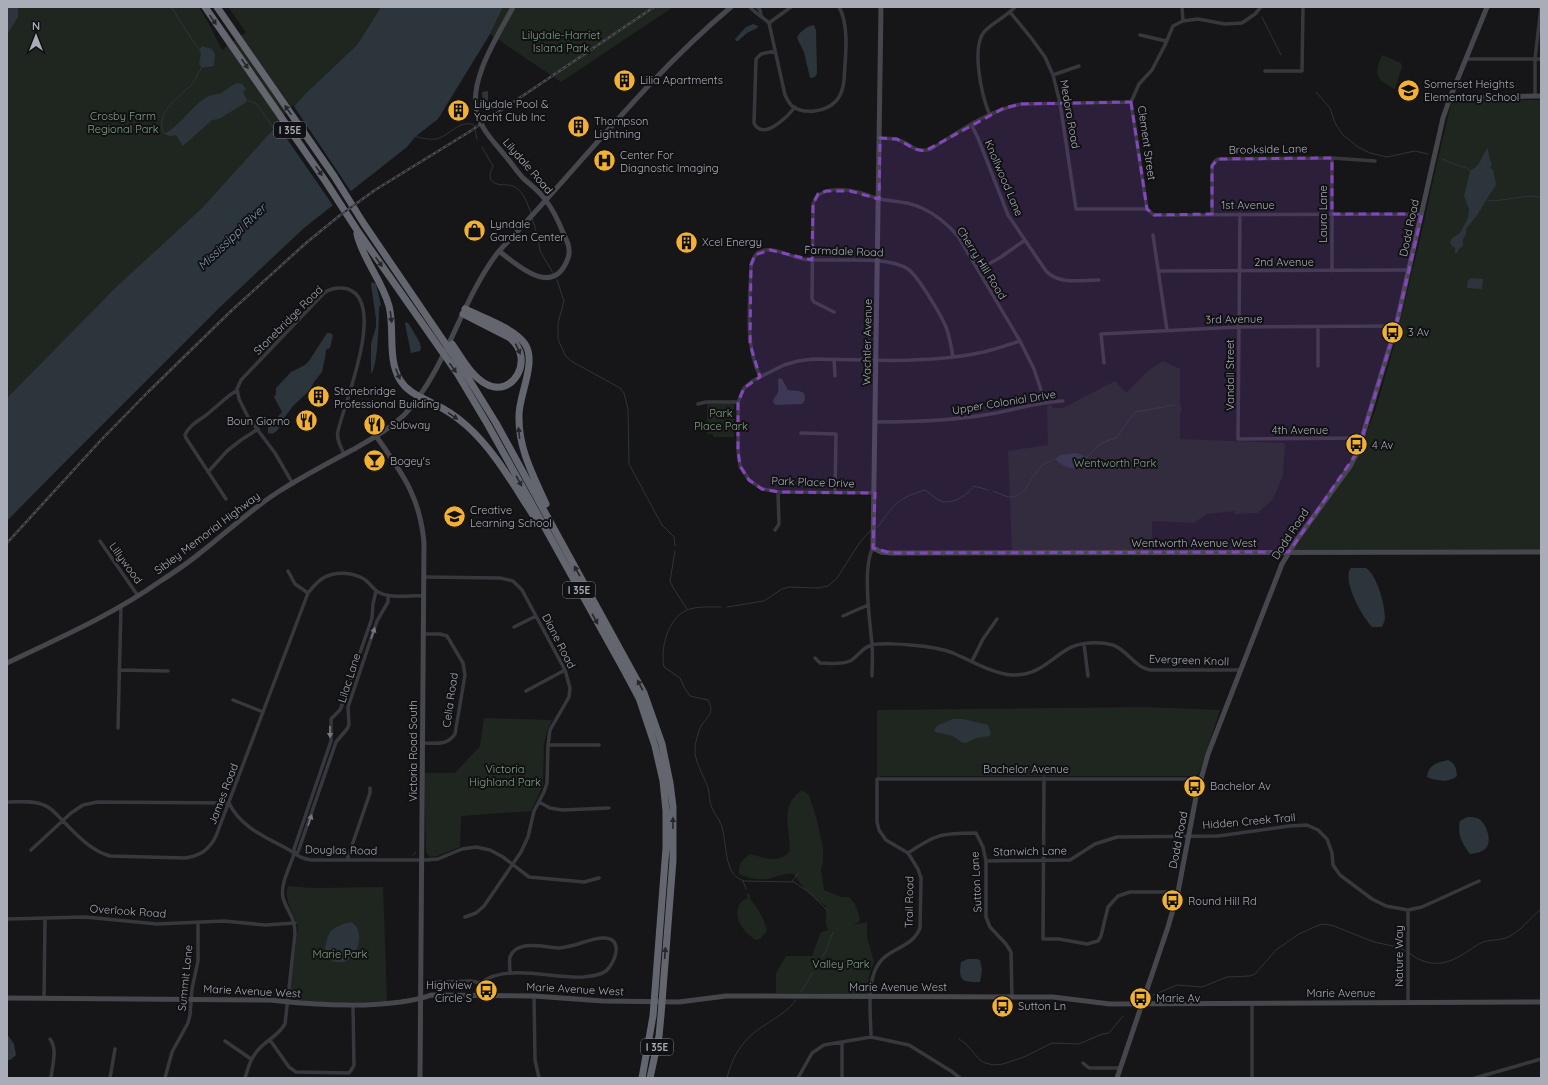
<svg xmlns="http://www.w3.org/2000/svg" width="1548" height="1085" font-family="Quicksand,sans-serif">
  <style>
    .green { fill: #1e261f }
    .water { fill: #2c353c }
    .pier { fill: #161618 }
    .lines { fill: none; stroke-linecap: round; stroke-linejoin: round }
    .stream { stroke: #2c353c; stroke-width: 1 }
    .street { stroke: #37383d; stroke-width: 3.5 }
    .secondary { stroke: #45474d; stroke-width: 5 }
    .highway { stroke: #63666e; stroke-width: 7 }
    .rail-casing { stroke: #4a4c52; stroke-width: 2.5 }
    .rail { stroke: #111113; stroke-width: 1; stroke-dasharray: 3; stroke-linecap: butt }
    .oneway { fill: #26262a }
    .oneway2 { fill: #757881 }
    .marked { fill: #8446be; fill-opacity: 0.2; stroke: #8446be; stroke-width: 3; stroke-dasharray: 8 5; stroke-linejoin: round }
    .labels { text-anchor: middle; stroke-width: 4; stroke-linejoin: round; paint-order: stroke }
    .shield { fill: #111113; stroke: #7b7e86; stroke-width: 1 }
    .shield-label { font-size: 10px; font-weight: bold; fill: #a8adb8 }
    .park-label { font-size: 11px; fill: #7fa381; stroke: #111113 }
    .poi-label { font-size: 11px; fill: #a8adb8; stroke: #111113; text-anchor: start }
    .street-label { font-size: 11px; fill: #a8adb8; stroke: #111113 }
    .water-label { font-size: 12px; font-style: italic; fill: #7f9bb3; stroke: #111113 }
  </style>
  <rect width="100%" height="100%" fill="#161618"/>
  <!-- green -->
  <path class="green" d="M7 7H199L210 26 222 50 246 32 228 7H381L357 45 306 93 202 208 116 287 7 398Z
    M503 7H673L561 82 490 34Z
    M1382 55 1401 63 1402 67 1395 89C1376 80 1373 74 1382 55Z
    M1452 100H1541V550L1292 551 1355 463 1376 408 1395 342 1422 231 1436 167Z
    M1163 361 1180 369V405L1182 409 1180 414V439L1285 443 1283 476 1273 499 1258 513 1235 514V511L1207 514 1194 523 1152 521V551H1012L1008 451 1048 445 1047 406 1052 405V408H1063L1115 381 1126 393 1149 370Z
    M707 404H734V437H713V434H707Z
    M1144 707 1220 710 1199 773 1196 776H881L877 779V710Z
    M484 718 552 720 547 731 544 743 543 786 531 811 461 816 460 847 437 856 430 857 426 852 424 773H455L480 746Z
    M802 790 809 795 817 820 823 848V862L821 869 824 890 841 897H849L855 904 860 918 859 922 853 925 867 922V937L874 962 869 976 868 994 776 993V973L786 956H812L821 932 828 930 826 925V906C813 898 801 887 794 874 782 873 776 878 766 879 757 880 745 878 739 873 738 864 743 859 750 854 765 858 779 864 790 851 790 830 779 805 802 790Z
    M288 886 312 888 383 887 387 1001C370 1002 301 1005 289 997L298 928C295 914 283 901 288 886Z
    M749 898C757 906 765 920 767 931L760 939 755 940C745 932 734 921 738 908 740 902 743 899 749 898Z"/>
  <!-- water -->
  <path class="water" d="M7 7H18V17L7 35Z
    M381 7H503L490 34 438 119 415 137 407 147 304 228 219 308 59 468 7 521V398L116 287 202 208 306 93 357 45Z
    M753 24 758 26 757 28 747 33 738 41H736L735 39 746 27Z
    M814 25 816 30 817 73 815 77 810 78 804 52 797 38C799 32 807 26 814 25Z
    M202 46 212 49 215 54 214 66 202 68 199 64 201 54 199 50Z
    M237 83 242 84 246 89 243 92 247 100 245 103 219 119 212 120 183 146 176 135 170 136 164 134C178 127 190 109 204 99 209 95 215 95 221 93 227 90 231 85 237 83Z
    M488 91V104H483L482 92Z
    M1488 148 1489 157 1492 164 1490 167 1493 170 1496 183 1495 187 1488 197 1478 214 1466 229V234L1463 239V246L1459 249 1457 253H1455V248L1452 246 1450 242 1452 238 1460 233 1468 218 1469 209 1464 196 1470 172 1469 171C1481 167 1481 156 1488 148Z
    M1471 278 1483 279 1482 289 1467 288 1468 279 1470 280Z
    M372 282 376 284 381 305 379 307C379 319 378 367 371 374V344L376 327V319L371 284Z
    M406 322 409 324 420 343 421 348 420 351 411 353 405 324Z
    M327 333H330L333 335 330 348 327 349 325 352 326 353 322 372 314 382 310 390 293 406 282 421 280 420 282 423 277 431 272 434 270 433 268 434V428L274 420H278L277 418 282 412 274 397 276 394V388L291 372 305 365 309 361Z
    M779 378 782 379 788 390 799 391 804 393 805 400 802 404 776 405 773 402 774 398C780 393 778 387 778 380Z
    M1076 453 1087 457 1090 463 1088 469C1075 469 1064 469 1055 459L1060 455Z
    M1351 568H1366C1377 575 1385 605 1385 618 1385 621 1383 624 1382 627H1372C1363 618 1341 580 1351 568Z
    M953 719H963L988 725 991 734 989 736 976 738 966 743 961 742 953 736 935 732 934 730 938 725Z
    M1448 760C1456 764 1456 768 1457 776 1450 783 1435 781 1427 777 1429 764 1437 763 1448 760Z
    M1467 817C1471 817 1476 817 1479 819 1488 825 1494 846 1482 851 1479 853 1474 853 1470 854 1462 843 1457 835 1460 821Z
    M351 922C368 930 357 970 332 961L325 949C328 930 332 927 351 922Z
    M968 959H977L980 960 982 970 980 982C962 982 958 981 961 962Z
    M7 1034 14 1044 16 1055 10 1060H7Z"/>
  <!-- pier -->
  <path class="pier" d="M293 105 352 193 334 207 276 123Z"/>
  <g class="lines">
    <!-- stream -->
    <path class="stream" d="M171 7 199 50
      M1262 17 1281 55
      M1316 92 1330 108 1335 123 1342 134 1358 147 1370 153 1387 157 1415 151 1428 154
      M246 100 257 104 274 129
      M164 134C154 114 177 99 189 87 194 83 198 74 201 68
      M414 136C421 138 429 140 436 139 450 136 459 119 474 125L477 139
      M482 147 493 166C492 169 490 172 490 175 490 189 507 182 515 187 523 191 528 205 531 213
      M1442 159 1462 167H1466L1470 171
      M1486 200 1494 201 1528 196 1541 197
      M532 218 538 237 540 251 553 273
      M557 280 564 301 558 323V339L565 355 571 361 620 388 624 393 628 409 629 464 662 525 674 537 675 546
      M1087 457 1100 444 1117 437 1135 412 1175 405
      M993 491C999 493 1005 497 1011 497 1026 497 1032 473 1044 464 1047 462 1052 461 1055 459
      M878 527C893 505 898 498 925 490 930 493 935 499 941 501 952 505 968 495 974 486L988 490
      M675 551 670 581 674 589 687 609
      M721 607C711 607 697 606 687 610 668 618 660 648 664 667L680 678 684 687 690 696 708 700C715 714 708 715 701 726 698 733 696 740 695 747 694 762 703 773 708 788 710 795 709 802 712 808 715 815 720 820 722 827 726 842 725 859 732 872 735 877 739 879 744 881L794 882 810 893 827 910
      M727 607 764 601 782 589 789 587 818 588 828 586 837 578 860 542 870 531
      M413 855 416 852
      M743 881 746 889
      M792 881 799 873
      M748 894 749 898
      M1409 953C1430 969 1448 965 1468 951 1472 949 1476 945 1481 943 1489 939 1500 941 1508 937 1521 931 1530 918 1541 909
      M816 967 826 951 833 932
      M801 992 813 972
      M1153 995 1177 985 1202 987 1227 977 1250 976 1255 974 1276 950 1299 934 1319 925 1325 924 1334 926 1374 942 1398 947 1406 951
      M959 1039 965 1043 980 1060 985 1063 994 1065 1003 1064 1024 1057 1052 1043 1079 1044 1102 1034 1109 1033 1123 1016
      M727 1078C733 1054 744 1038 765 1025 777 1017 788 1011 796 1000"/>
    <!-- street -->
    <path class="street" d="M750 7C756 14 763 17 769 23L785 95C787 99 789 103 792 106 804 115 826 112 836 101 841 96 843 88 844 81 845 59 850 26 839 7
      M757 7 760 10 761 15
      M1182 7 1183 21
      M1010 12 1032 39 1045 57 1053 75 1060 103 1076 209H1147L1154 215 1422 214
      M769 23 791 7
      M1140 35 1166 41
      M775 51 761 54 756 59 754 123C763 142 788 116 795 107
      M1466 59H1541
      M1265 71H1302L1303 7
      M1053 75 1079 66
      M1535 96V59L1541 7
      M989 113C982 96 971 48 984 32 993 22 1006 17 1015 7
      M971 124 978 138 1008 215 1046 271C1059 285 1081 280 1099 280
      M880 138C886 138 893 138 899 140 912 144 915 154 931 149 960 131 987 111 1021 104L1131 102
      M1147 209 1131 102 1139 84 1152 70 1165 45 1173 26 1183 21 1198 19 1225 24 1242 23 1255 14 1261 7
      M1212 214V166L1214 162 1218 159 1332 158 1375 161
      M1240 214 1238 439 1362 438
      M1153 235 1167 330
      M978 270 1001 257 1025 240
      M1158 271 1410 270
      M1332 271V158
      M834 312 814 302 812 299 813 204C819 184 849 189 865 194 870 195 874 198 879 199 896 202 908 201 924 209 937 215 948 225 958 236L1020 341 1034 369 1045 402
      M1318 327V366
      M834 359 835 376
      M1104 363 1101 334 1239 327 1396 326
      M760 377C744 343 750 302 751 265 753 259 755 253 761 251 775 246 790 257 803 259 832 263 885 254 908 269 918 276 941 315 946 327 950 337 951 347 953 357
      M698 404 706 402H738
      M876 422C914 422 952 421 990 414 1014 410 1038 402 1063 401
      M801 433 836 434 835 493
      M208 472 227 451 241 440 258 429
      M293 484 275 453 248 417 239 399 237 389 241 380 324 293C331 288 339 287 348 289 387 303 344 404 338 431 336 439 341 447 344 454
      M875 493 779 492 762 489 749 480 740 466 738 451V402L744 388 752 381 784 365 798 361 813 359C870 360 929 364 984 352 996 349 1008 345 1020 341
      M226 499 186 438 185 435C189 424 203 419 211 411 220 404 226 397 236 391
      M775 530 779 524 778 492
      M100 541 138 596
      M288 571 295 584 308 593
      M424 577 500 578 513 581 522 590 565 670 570 688 569 697 550 730 548 745 547 783 544 792 534 811 528 837 521 852 484 906 476 913 465 917
      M843 616 868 605
      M514 627 536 616
      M1084 644 1088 676
      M815 658 820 663C829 663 841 665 850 661 858 657 862 647 872 645 880 643 902 644 911 645 925 646 940 648 953 653 970 660 993 674 1012 675 1037 676 1047 662 1066 650 1078 642 1099 641 1113 645 1124 649 1130 659 1139 665 1142 668 1147 669 1150 670H1240
      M972 661 983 639 997 619
      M119 670 168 671
      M872 676C872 665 873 655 872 644 870 623 862 566 873 548
      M526 691 565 670
      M233 700 263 712
      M118 728 121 607
      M423 743C435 743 447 746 455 734L465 675 463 663 447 636 440 634H423
      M548 745H599
      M1044 778 1043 939H1059L1087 944 1098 941 1101 936 1108 907 1118 896 1130 892H1178
      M7 802C19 802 33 800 44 805 52 808 57 815 63 821 77 835 90 850 110 856L185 858C200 856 209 850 216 836L308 593C312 588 317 582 323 578 335 571 352 572 364 579 369 582 373 589 378 592 390 599 410 595 423 596
      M539 802 550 808 562 810 609 808
      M31 850 71 813 83 805 97 802 229 803C240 826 263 836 284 847 296 853 297 858 311 860H426L438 859 462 849 476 847 490 850 503 857 529 877 584 882 599 878
      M908 853C936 834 942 833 976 833L983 847 986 861V917L990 927 1006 944 1011 952 1012 997
      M294 854 298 852 336 742 347 729 349 725 348 707 377 621 388 602V595
      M347 860 370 793V788
      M986 861 1070 860 1095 844 1117 837 1218 836 1289 826 1307 825 1318 830 1327 839 1332 853 1333 865 1340 875 1372 899 1386 906 1408 910 1422 907 1479 881
      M1408 910V1002
      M7 919 85 917 157 924 224 921 265 925 295 923
      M435 982 471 981 481 983C506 963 552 979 583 977 591 976 599 976 606 971 615 963 624 939 605 938 595 937 585 942 575 945 571 946 565 947 560 948 547 948 517 938 510 957 509 961 510 968 510 972
      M481 983 482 995
      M534 996 535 1060 539 1078
      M44 998 45 919
      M1252 1003V1078
      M871 1037C871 1013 864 972 886 956 899 946 913 945 920 928L921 878 918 869 908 853 886 840 879 830 877 822V779H1201
      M50 1039C58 1049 52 1066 51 1078
      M270 1040 289 1067 296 1072 349 1073 352 1069 354 1065 353 1005
      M225 1041 251 1059
      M1083 1063 1089 1068H1120
      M110 1078 115 1049
      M165 1078 172 1052 188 1023 190 1015 192 989 198 961V922
      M245 1078C248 1068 251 1057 259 1049 268 1039 277 1037 285 1024L295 934C295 916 287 912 283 898 280 884 290 867 294 854V849L331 741V719L340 710 342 705 372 618 373 604 376 591
      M798 1078 812 1053 824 1045 871 1037 909 1045 951 1071 960 1078
      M842 1078V1042
      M1475 1078 1541 1059"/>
    <!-- secondary -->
    <path class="secondary" d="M881 7 873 548 881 552 891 553 1541 552
      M1450 98 1541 96
      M499 251C519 267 554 298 568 258 571 250 568 242 564 235 559 222 553 209 544 198 539 191 531 185 524 179 518 173 513 165 507 158 497 145 481 130 477 113 468 80 498 36 513 7
      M376 436C402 473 420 496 424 543L420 1078
      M7 663C59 638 112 615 159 582 173 573 187 564 200 553 226 533 250 510 278 492 303 476 330 462 356 448 373 438 391 428 405 414 448 367 460 301 499 251 577 170 644 80 731 7
      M7 998 270 1000C314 1005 358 1008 401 1002 412 1000 421 999 431 995L534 996 603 1001 679 1002 726 996 1053 997 1110 1004 1541 1002
      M1117 1078 1168 927 1178 892 1196 797 1208 754 1282 564 1296 541 1351 465 1358 451 1396 326 1443 118 1450 98 1487 7"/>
    <!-- highway -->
    <path class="highway" d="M205 7 326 182 357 230 457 373 488 425 624 670 639 698 655 746 663 781 666 811V848L653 1016 642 1078
      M217 7 334 176 364 224 462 368 496 423 644 693 662 744 670 783 673 807V860L661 1015 659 1036 650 1078
      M357 234C362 258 382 280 389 306 395 329 387 358 400 380 408 393 421 397 434 404 445 409 457 417 467 426 495 451 514 486 535 518
      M465 309C483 318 514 328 525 344 537 362 519 395 519 415 518 448 533 475 546 504
      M452 344C462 358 471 376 486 384 512 399 536 359 510 338L463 314"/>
    <defs>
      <path id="rail" d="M7 543 101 440 148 392 231 311 306 243 339 216 375 190 469 132 654 7"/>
    </defs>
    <!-- rail casing -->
    <use href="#rail" class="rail-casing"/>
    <!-- rail -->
    <use href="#rail" class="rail"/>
  </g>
  <!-- one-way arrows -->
  <defs><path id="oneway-solid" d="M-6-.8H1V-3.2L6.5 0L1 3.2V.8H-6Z"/></defs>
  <g class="oneway">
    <use href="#oneway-solid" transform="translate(213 20) rotate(55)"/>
    <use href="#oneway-solid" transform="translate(245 64) rotate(55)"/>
    <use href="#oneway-solid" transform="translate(288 110) rotate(-125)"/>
    <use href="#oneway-solid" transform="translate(319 171) rotate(55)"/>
    <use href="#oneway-solid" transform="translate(379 262) rotate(55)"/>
    <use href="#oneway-solid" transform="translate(391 317) rotate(82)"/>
    <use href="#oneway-solid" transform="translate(518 349) rotate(65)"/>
    <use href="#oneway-solid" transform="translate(453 368) rotate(55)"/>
    <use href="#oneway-solid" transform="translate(398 374) rotate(68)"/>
    <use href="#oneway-solid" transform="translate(453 416) rotate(34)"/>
    <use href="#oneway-solid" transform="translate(519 433) rotate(-97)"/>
    <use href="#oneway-solid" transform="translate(519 481) rotate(61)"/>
    <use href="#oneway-solid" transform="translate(577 571) rotate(-119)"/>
    <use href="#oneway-solid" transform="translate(595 619) rotate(61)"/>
    <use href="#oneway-solid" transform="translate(640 685) rotate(-118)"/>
    <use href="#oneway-solid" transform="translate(673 823) rotate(-90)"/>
    <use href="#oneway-solid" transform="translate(665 953) rotate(-86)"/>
  </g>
  <g class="oneway2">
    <use href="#oneway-solid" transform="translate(373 633) rotate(-71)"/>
    <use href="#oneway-solid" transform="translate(330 732) rotate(89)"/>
    <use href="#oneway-solid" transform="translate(310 820) rotate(-71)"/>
  </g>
  <!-- marked area -->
  <path class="marked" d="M1131 102 1147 209 1154 215 1212 214V166L1218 159 1332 158V214H1422L1396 326 1358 451 1289 552 891 553 873 548 875 493 779 492 762 489 749 480 740 466 738 451V402L744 388 760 377 750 344 751 265 755 255 770 250 812 260 813 204 818 194 826 191H850L879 199 880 138 897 139 915 149 925 151 1004 108 1021 104Z"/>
  <!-- icons -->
  <defs>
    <symbol id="building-disc" viewBox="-11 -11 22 22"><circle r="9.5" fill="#f2b134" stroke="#111113"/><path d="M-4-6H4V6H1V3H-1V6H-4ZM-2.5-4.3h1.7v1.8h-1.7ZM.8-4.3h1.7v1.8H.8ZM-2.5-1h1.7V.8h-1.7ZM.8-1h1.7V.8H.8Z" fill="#111"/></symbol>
    <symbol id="school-disc" viewBox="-11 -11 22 22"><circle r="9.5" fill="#f2b134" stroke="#111113"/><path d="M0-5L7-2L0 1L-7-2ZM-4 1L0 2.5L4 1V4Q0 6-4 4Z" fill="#111"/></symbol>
    <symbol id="hospital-disc" viewBox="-11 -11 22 22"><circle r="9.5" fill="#f2b134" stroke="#111113"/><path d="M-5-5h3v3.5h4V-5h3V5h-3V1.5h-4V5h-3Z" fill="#111"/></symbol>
    <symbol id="shop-disc" viewBox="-11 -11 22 22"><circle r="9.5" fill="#f2b134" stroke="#111113"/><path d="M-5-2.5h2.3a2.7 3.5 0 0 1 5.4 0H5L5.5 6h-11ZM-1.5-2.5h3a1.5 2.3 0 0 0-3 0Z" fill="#111"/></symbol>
    <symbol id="bus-disc" viewBox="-11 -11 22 22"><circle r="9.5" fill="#f2b134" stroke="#111113"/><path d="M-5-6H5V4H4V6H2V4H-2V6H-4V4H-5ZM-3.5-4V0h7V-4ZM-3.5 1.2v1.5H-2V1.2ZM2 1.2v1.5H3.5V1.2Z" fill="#111"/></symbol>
    <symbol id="restaurant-disc" viewBox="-11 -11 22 22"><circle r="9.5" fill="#f2b134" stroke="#111113"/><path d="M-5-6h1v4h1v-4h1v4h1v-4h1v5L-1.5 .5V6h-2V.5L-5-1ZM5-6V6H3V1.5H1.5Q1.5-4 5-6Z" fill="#111"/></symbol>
    <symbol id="bar-disc" viewBox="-11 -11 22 22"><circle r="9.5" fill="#f2b134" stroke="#111113"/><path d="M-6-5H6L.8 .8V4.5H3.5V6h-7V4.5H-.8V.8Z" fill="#111"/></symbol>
  </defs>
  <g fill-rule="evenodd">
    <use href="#building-disc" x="612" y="68" width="25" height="25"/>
    <use href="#school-disc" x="1396" y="78" width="25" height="25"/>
    <use href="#building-disc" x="446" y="98" width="25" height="25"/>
    <use href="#building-disc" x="566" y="114" width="25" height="25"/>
    <use href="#hospital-disc" x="592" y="148" width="25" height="25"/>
    <use href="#shop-disc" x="462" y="218" width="25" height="25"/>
    <use href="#building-disc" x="674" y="230" width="25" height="25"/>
    <use href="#bus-disc" x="1380" y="320" width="25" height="25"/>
    <use href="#building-disc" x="306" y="384" width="25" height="25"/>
    <use href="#restaurant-disc" x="294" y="408" width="25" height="25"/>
    <use href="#restaurant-disc" x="362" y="412" width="25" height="25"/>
    <use href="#bus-disc" x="1344" y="432" width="25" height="25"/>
    <use href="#bar-disc" x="362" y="448" width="25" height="25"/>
    <use href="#school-disc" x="442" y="504" width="25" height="25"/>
    <use href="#bus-disc" x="1182" y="774" width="25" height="25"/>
    <use href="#bus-disc" x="1160" y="888" width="25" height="25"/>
    <use href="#bus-disc" x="474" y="978" width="25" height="25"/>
    <use href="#bus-disc" x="1128" y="986" width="25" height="25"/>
    <use href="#bus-disc" x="990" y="994" width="25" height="25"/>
  </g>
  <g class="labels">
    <!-- shield labels -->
    <g class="shield">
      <rect x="274" y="122" width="32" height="16" rx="3"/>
      <rect x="563" y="582" width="32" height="16" rx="3"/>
      <rect x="641" y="1039" width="32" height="16" rx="3"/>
    </g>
    <g class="shield-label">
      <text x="290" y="134">I 35E</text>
      <text x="579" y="594">I 35E</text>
      <text x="657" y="1051">I 35E</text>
    </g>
    <!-- park labels -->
    <g class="park-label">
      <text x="561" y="39">Lilydale-Harriet<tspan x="561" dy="13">Island Park</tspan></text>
      <text x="123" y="120">Crosby Farm<tspan x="123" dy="13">Regional Park</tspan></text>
      <text x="721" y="417">Park<tspan x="721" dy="13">Place Park</tspan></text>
      <text x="1115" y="467">Wentworth Park</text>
      <text x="505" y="773">Victoria<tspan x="505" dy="13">Highland Park</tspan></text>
      <text x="340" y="958">Marie Park</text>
      <text x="841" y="968">Valley Park</text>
    </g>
    <!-- poi labels -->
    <g class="poi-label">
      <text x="640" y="84">Lilia Apartments</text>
      <text x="1424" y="88">Somerset Heights<tspan x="1424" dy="13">Elementary School</tspan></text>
      <text x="474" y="108">Lilydale Pool &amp;<tspan x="474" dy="13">Yacht Club Inc</tspan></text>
      <text x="594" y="125">Thompson<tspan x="594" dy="13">Lightning</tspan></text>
      <text x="620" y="159">Center For<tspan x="620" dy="13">Diagnostic Imaging</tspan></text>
      <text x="490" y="228">Lyndale<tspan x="490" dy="13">Garden Center</tspan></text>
      <text x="702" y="246">Xcel Energy</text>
      <text x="1408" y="336">3 Av</text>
      <text x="334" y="395">Stonebridge<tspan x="334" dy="13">Professional Building</tspan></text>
      <text x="290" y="425" text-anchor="end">Boun Giorno</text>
      <text x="390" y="429">Subway</text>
      <text x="1372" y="449">4 Av</text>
      <text x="390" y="465">Bogey's</text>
      <text x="470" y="514">Creative<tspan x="470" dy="13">Learning School</tspan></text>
      <text x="1210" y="790">Bachelor Av</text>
      <text x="1188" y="905">Round Hill Rd</text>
      <text x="472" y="989" text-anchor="end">Highview<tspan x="472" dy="13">Circle S</tspan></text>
      <text x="1156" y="1002">Marie Av</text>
      <text x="1018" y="1010">Sutton Ln</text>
    </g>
    <!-- street labels -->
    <g class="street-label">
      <text transform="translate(1070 114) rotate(80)" y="4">Medora Road</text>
      <text transform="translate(1147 143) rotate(82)" y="4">Clement Street</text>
      <text transform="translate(1268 149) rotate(-1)" y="4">Brookside Lane</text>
      <text transform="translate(528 166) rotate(49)" y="4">Lilydale Road</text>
      <text transform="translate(1004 178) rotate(67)" y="4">Knollwood Lane</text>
      <text x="1248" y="209">1st Avenue</text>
      <text transform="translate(1323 214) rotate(-90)" y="4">Laura Lane</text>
      <text transform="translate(1409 228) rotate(-78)" y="4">Dodd Road</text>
      <text transform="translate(844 251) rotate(2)" y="4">Farmdale Road</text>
      <text x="1284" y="266">2nd Avenue</text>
      <text transform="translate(982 263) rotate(58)" y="4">Cherry Hill Road</text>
      <text transform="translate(1234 319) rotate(-1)" y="4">3rd Avenue</text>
      <text transform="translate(288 320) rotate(-45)" y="4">Stonebridge Road</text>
      <text transform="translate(867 342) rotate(-89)" y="4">Wachtler Avenue</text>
      <text transform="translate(1230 375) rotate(-90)" y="4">Vandall Street</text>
      <text transform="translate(1004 402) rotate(-9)" y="4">Upper Colonial Drive</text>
      <text x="1300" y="434">4th Avenue</text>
      <text transform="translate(813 482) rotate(2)" y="4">Park Place Drive</text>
      <text transform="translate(207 533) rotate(-37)" y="4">Sibley Memorial Highway</text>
      <text transform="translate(1290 534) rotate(-57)" y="4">Dodd Road</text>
      <text x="1194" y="547">Wentworth Avenue West</text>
      <text transform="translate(126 563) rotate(54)" y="4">Lillywood</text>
      <text transform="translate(559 641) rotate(63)" y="4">Diane Road</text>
      <text transform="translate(1189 660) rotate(2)" y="4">Evergreen Knoll</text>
      <text transform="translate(349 678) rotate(-72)" y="4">Lilac Lane</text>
      <text transform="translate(450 700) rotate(-82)" y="4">Celia Road</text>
      <text transform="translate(413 751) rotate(-90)" y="4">Victoria Road South</text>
      <text x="1026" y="773">Bachelor Avenue</text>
      <text transform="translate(223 794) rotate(-69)" y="4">James Road</text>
      <text transform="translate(1249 821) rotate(-5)" y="4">Hidden Creek Trail</text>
      <text transform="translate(1178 840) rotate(-79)" y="4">Dodd Road</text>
      <text transform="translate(341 850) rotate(1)" y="4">Douglas Road</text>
      <text transform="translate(1030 851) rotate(-1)" y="4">Stanwich Lane</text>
      <text transform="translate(976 882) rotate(-93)" y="4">Sutton Lane</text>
      <text transform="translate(909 902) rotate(-89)" y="4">Trail Road</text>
      <text transform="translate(128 911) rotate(4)" y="4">Overlook Road</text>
      <text transform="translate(1399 956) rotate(-90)" y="4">Nature Way</text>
      <text transform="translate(185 978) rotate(-84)" y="4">Summit Lane</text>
      <text x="898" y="991">Marie Avenue West</text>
      <text transform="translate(575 989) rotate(3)" y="4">Marie Avenue West</text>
      <text transform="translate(252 991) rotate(3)" y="4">Marie Avenue West</text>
      <text x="1341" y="997">Marie Avenue</text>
    </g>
    <!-- water labels -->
    <g class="water-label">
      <text transform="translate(232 237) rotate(-44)" y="4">Mississippi River</text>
    </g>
  </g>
  <!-- border -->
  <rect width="1548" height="1085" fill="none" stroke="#a8adb8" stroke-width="16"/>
  <!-- north arrow -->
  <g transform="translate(36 36)" stroke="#111113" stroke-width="3" paint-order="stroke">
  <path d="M0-3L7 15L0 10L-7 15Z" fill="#a8adb8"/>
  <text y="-6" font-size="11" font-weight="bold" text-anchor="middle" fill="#a8adb8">N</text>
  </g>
</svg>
